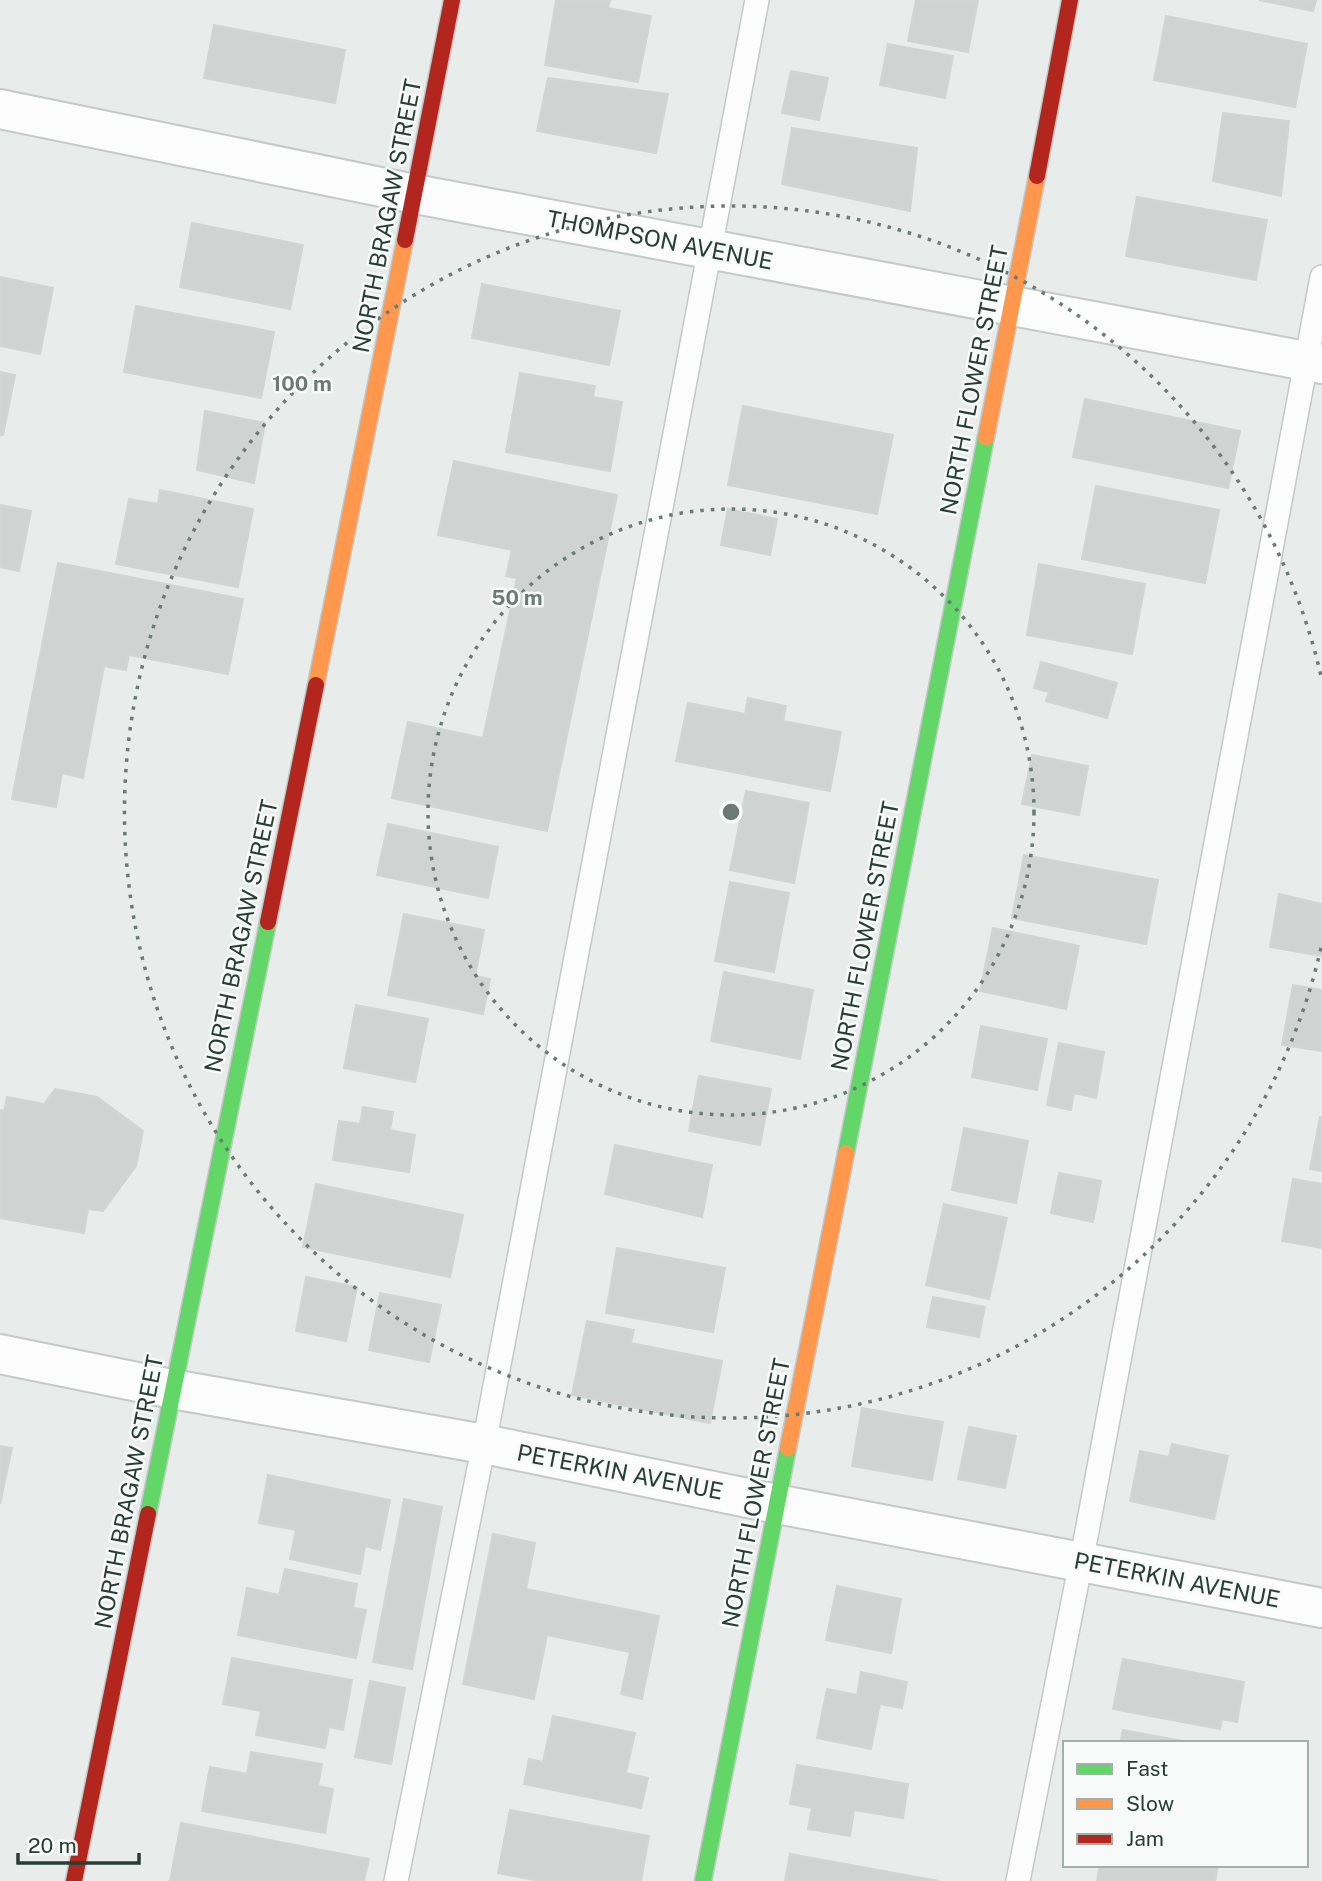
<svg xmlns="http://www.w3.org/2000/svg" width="1322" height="1881" font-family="'Public Sans',sans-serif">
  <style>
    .building { fill: #cfd3d1; stroke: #d1d5d3; stroke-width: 2 }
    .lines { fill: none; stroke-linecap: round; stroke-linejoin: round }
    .lane-casing { stroke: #c5c9c7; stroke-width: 26 }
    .street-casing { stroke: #c5c9c7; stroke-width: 42 }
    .fast-casing { stroke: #c3c9c7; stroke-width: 19 }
    .slow-casing { stroke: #c3c9c7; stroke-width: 19 }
    .jam-casing { stroke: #c3c9c7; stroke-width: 19 }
    .lane { stroke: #fcfcfc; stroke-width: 23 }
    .street { stroke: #fcfcfc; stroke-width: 38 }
    .fast { stroke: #63d668; stroke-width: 16 }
    .slow { stroke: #ff974d; stroke-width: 16 }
    .jam { stroke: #b3261e; stroke-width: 16 }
    .ring { fill: none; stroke: #6a7b75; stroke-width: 3.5; stroke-dasharray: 3.5 7 }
    .labels { text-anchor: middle; stroke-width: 5; stroke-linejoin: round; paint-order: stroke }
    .street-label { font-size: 23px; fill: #263e36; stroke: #f7faf8 }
    .centre { fill: #6a7b75; stroke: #f7faf8; stroke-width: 3.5 }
    .ring-label { font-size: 21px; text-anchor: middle; font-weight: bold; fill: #6a7b75; stroke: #f7faf8; stroke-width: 5; stroke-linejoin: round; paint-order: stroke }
  </style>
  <rect width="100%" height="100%" fill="#e8ecea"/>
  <!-- building -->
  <path class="building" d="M556 0H610L608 8 651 16 638 82 545 65Z
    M916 0H978L968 52 908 41Z
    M1259 0H1316L1313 11Z
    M1166 16 1307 44 1295 107 1154 80Z
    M214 25 345 50 335 103 204 78Z
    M888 44 953 56 945 98 880 85Z
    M791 71 828 78 819 120 782 113Z
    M548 78 668 94 656 153 537 131Z
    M1223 113 1289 121 1281 196 1213 181Z
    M792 128 917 148 910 211 782 184Z
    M1137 197 1267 220 1256 280 1126 256Z
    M192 223 303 245 290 309 180 287Z
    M0 277 53 288 40 354 0 346Z
    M482 284 620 311 609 365 472 338Z
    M136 306 274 332 261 398 124 372Z
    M0 372 15 375 3 435H0Z
    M520 373 595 386 593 397 622 402 610 471 506 452Z
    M1085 399 1240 431 1228 488 1073 457Z
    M743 406 893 435 877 514 728 485Z
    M205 411 265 423 254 483 197 470Z
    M454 461 617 495 547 831 392 798 408 722 483 738 517 578 506 576 512 550 438 535Z
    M1096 486 1219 510 1205 583 1082 559Z
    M160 490 253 509 238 587 116 564 129 499 158 504Z
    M0 505 31 511 19 571 0 567Z
    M728 509 777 519 770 555 721 545Z
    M58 563 243 599 228 674 129 655 126 670 104 666 83 778 62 773 56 807 12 799Z
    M1039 564 1145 584 1132 654 1027 635Z
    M1041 662 1117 683 1107 718 1046 701 1049 692 1034 688Z
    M748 698 786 706 783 721 841 732 830 791 676 761 688 703 745 714Z
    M1032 755 1088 766 1079 815 1022 804Z
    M746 791 809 803 794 883 730 870Z
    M388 824 498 847 488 898 377 875Z
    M1024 855 1158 880 1146 944 1012 918Z
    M730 882 789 893 774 972 715 961Z
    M1279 894 1322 904V956L1270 947Z
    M404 914 484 930 475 976 490 979 483 1014 388 995Z
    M993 928 1079 946 1066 1009 980 991Z
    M724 972 813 990 800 1059 711 1041Z
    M1293 985 1322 990V1051L1282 1045Z
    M356 1005 428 1019 415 1082 344 1068Z
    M981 1026 1047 1039 1037 1090 972 1077Z
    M1059 1043 1104 1052 1096 1098 1074 1093 1071 1110 1047 1105Z
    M699 1076 771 1089 760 1145 689 1131Z
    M55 1089 97 1097 143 1131 136 1166 103 1211 88 1209 84 1233 0 1218V1110L4 1111 7 1097 44 1104Z
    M363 1107 393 1112 390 1130 415 1135 409 1172 333 1160 339 1121 360 1124Z
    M1320 1117H1322V1171L1310 1169Z
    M964 1128 1028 1141 1016 1203 952 1190Z
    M615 1145 712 1165 702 1217 605 1194Z
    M1059 1173 1101 1181 1093 1222 1051 1213Z
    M1293 1179 1322 1184V1248L1282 1241Z
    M316 1184 463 1215 450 1277 303 1247Z
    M944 1204 1007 1218 989 1299 926 1285Z
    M617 1248 725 1268 713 1332 606 1313Z
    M306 1277 357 1287 346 1341 296 1331Z
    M380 1293 441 1305 429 1362 369 1350Z
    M933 1297 985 1307 979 1337 927 1327Z
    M587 1321 634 1330 631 1343 722 1361 710 1423 572 1395Z
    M862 1408 943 1422 932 1480 852 1466Z
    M969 1427 1016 1436 1005 1488 958 1479Z
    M1172 1444 1228 1456 1214 1519 1130 1501 1140 1451 1169 1457Z
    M0 1446 12 1448 0 1504Z
    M268 1475 390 1500 380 1550 365 1546 360 1574 290 1559 296 1530 259 1523Z
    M404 1499 442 1507 412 1669 373 1662Z
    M493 1534 535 1543 526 1589 659 1616 642 1699 621 1694 630 1652 547 1635 534 1699 463 1684Z
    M285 1569 357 1584 353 1608 366 1610 356 1658 238 1635 247 1588 279 1595Z
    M837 1586 901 1599 891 1653 826 1640Z
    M232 1658 352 1680 343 1730 329 1727 325 1748 256 1735 261 1711 223 1704Z
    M1123 1659 1244 1682 1237 1722 1222 1719 1220 1729 1113 1709Z
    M861 1672 907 1682 902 1708 880 1704 871 1749 817 1738 827 1689 857 1695Z
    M370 1681 405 1688 391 1764 355 1757Z
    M553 1716 635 1733 626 1773 648 1778 641 1808 524 1784 529 1759 543 1762Z
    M1123 1730 1193 1743H1120Z
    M251 1752 322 1764 318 1786 333 1789 325 1833 202 1811 210 1767 247 1774Z
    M797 1765 908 1784 903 1818 854 1810 850 1836 808 1829 812 1808 790 1804Z
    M510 1810 649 1836 641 1881H540L498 1873Z
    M181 1823 369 1859 364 1881H170Z
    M790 1854 939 1881H785Z
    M1100 1865H1218L1215 1881H1097Z"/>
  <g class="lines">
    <defs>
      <path id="lane" d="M396 1881 484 1444 757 0
        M1018 1881 1088 1526 1322 277"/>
      <path id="street" d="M0 109 415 194 1322 364
        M0 1354 172 1389 484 1444 777 1504 1322 1608"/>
      <path id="fast" d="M846 1153 986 437
        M148 1514 268 922
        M703 1881 788 1448"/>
      <path id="slow" d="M986 437 1037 176
        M316 685 405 240
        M788 1448 846 1153"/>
      <path id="jam" d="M1037 176 1070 0
        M405 240 452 0
        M268 922 316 685
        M74 1881 148 1514"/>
    </defs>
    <!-- lane casing -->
    <use href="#lane" class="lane-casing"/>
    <!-- street casing -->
    <use href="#street" class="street-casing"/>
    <!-- fast casing -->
    <use href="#fast" class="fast-casing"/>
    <!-- slow casing -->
    <use href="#slow" class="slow-casing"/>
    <!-- jam casing -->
    <use href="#jam" class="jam-casing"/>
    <!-- lane -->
    <use href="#lane" class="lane"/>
    <!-- street -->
    <use href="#street" class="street"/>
    <!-- fast -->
    <use href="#fast" class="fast"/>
    <!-- slow -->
    <use href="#slow" class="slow"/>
    <!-- jam -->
    <use href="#jam" class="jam"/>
  </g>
  <!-- distance rings -->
  <g class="ring">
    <circle cx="731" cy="812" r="303"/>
    <path d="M1321 948A606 606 0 1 1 1321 676"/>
  </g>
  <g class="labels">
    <!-- street labels -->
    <g class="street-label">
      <text transform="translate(387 216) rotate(-79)" y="8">NORTH BRAGAW STREET</text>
      <text transform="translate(660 240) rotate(11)" y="8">THOMPSON AVENUE</text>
      <text transform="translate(974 380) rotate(-79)" y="8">NORTH FLOWER STREET</text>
      <text transform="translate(241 936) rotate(-78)" y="8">NORTH BRAGAW STREET</text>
      <text transform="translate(865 936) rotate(-79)" y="8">NORTH FLOWER STREET</text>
      <text transform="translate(620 1472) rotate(11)" y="8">PETERKIN AVENUE</text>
      <text transform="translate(129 1492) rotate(-79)" y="8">NORTH BRAGAW STREET</text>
      <text transform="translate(756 1493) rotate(-79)" y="8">NORTH FLOWER STREET</text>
      <text transform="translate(1177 1580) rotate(11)" y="8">PETERKIN AVENUE</text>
    </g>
  </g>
  <circle cx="731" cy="812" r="10" class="centre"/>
  <g class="ring-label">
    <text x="302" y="391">100 m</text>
    <text x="517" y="605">50 m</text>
  </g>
  <!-- legend -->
  <rect x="1063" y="1741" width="245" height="126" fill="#f7faf8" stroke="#a3afaa" stroke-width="2"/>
  <rect x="1077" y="1764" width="35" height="10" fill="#63d668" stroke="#a3afaa" stroke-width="2"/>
  <text x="1126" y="1776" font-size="21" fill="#263e36">Fast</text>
  <rect x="1077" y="1799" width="35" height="10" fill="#ff974d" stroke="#a3afaa" stroke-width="2"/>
  <text x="1126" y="1811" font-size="21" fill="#263e36">Slow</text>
  <rect x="1077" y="1834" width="35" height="10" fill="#b3261e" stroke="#a3afaa" stroke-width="2"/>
  <text x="1126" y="1846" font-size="21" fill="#263e36">Jam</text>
  <!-- scale -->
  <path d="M18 1853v10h121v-10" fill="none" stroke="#263e36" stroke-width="3.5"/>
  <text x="28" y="1853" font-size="21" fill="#263e36" stroke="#f7faf8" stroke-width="5" paint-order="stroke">20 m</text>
</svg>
